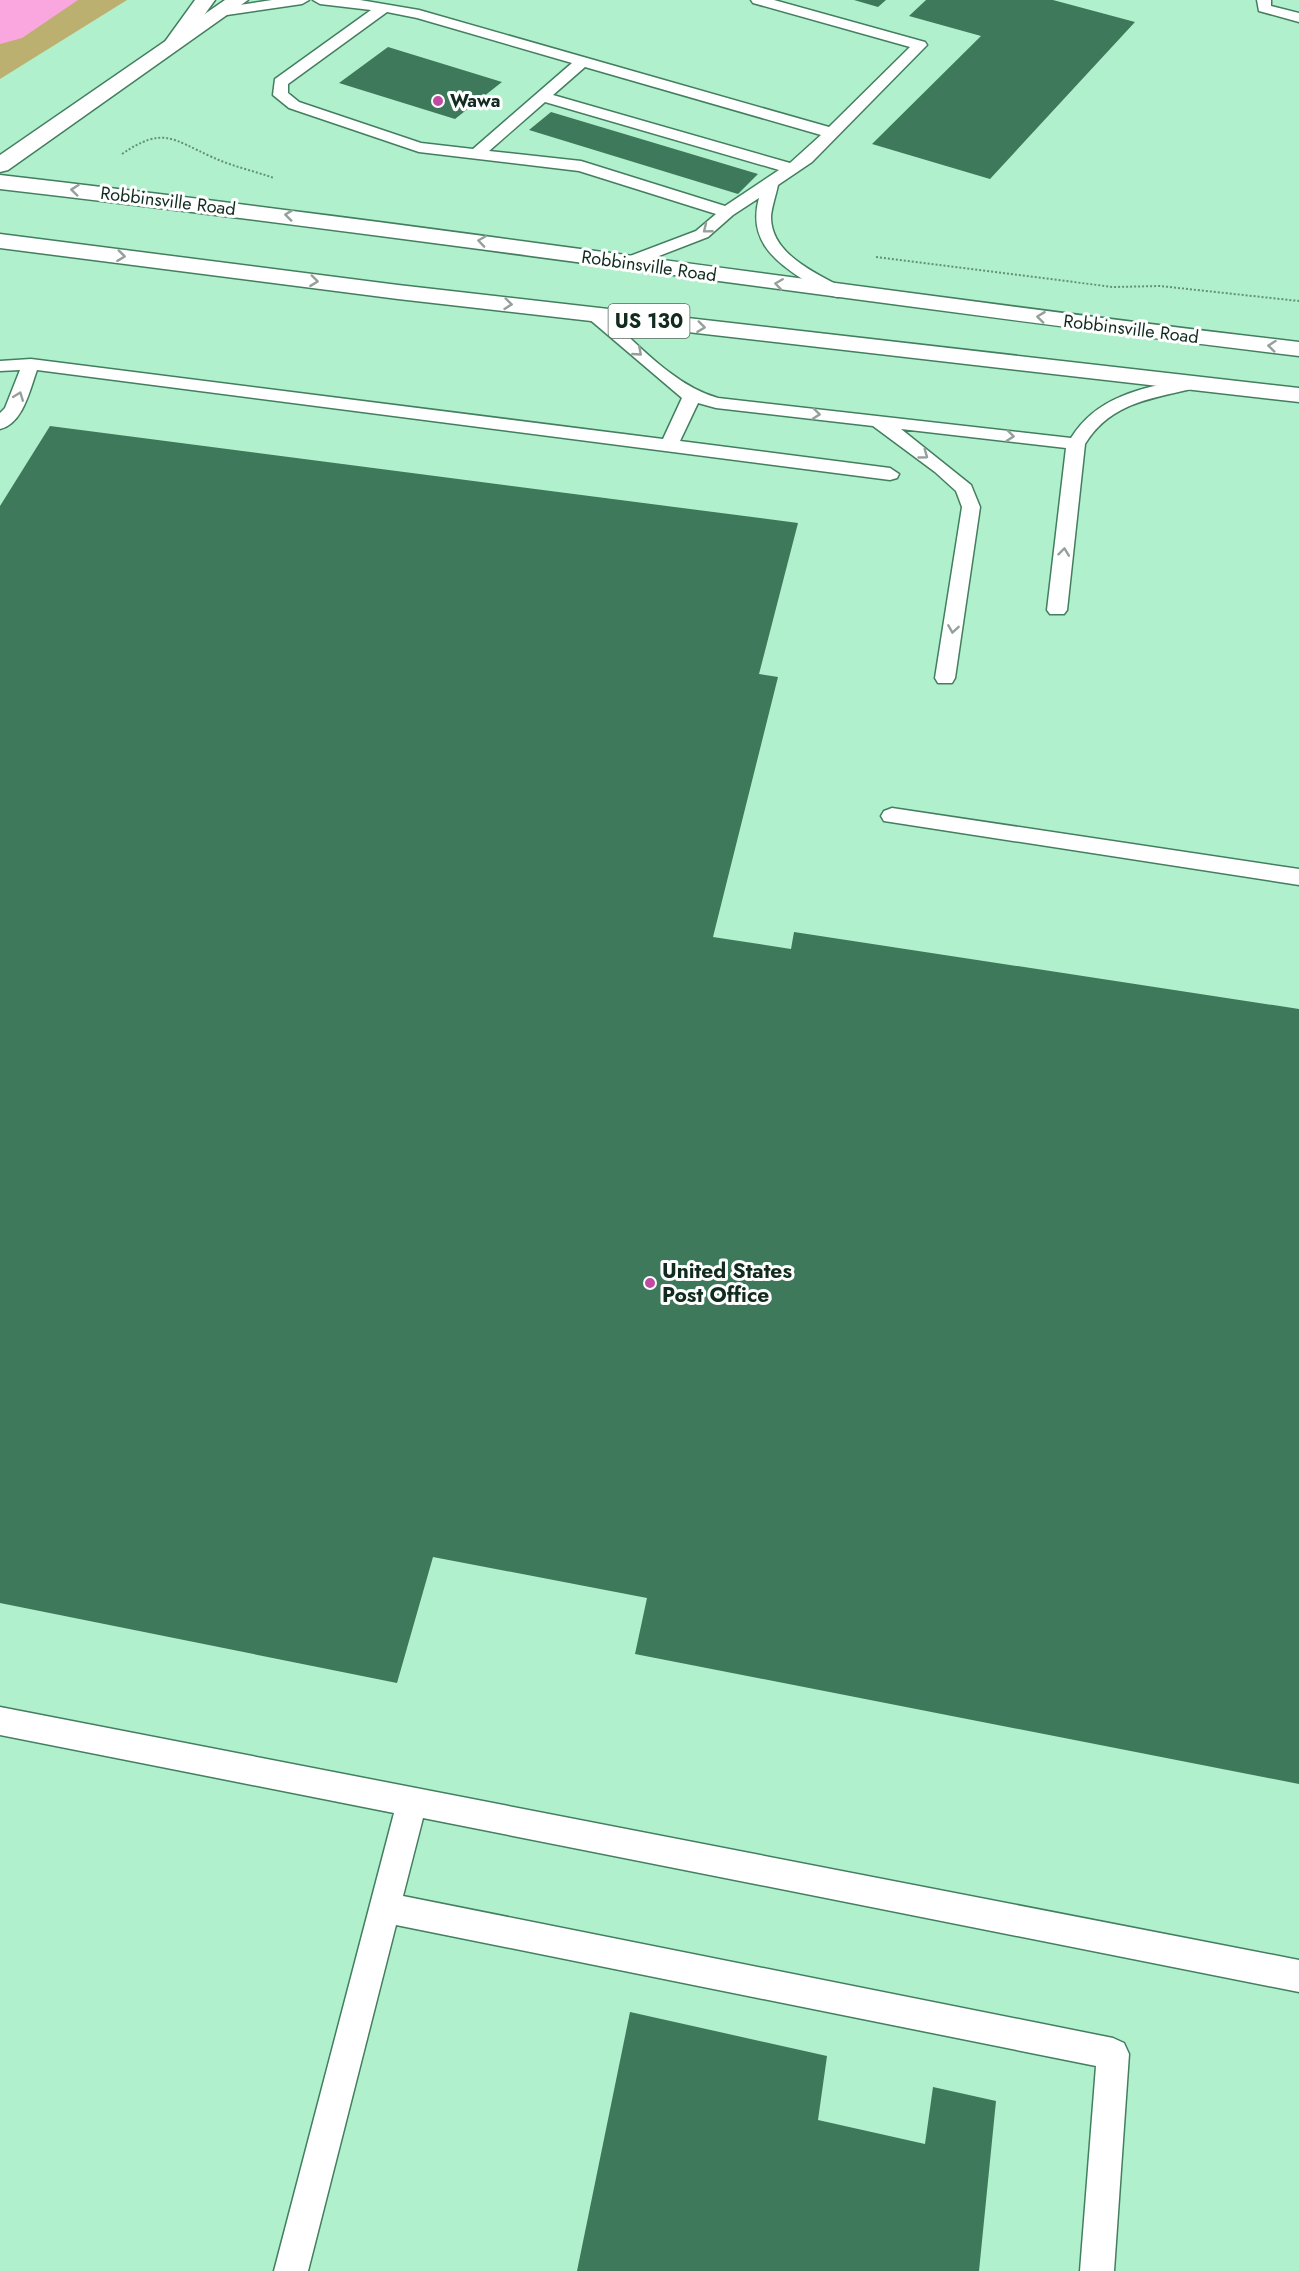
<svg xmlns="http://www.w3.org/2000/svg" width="1299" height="2271" font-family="Jost,sans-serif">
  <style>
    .green { fill: #bcb070 }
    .water { fill: #faa7df }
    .building { fill: #3d795a }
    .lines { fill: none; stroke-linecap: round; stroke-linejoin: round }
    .lane-casing { stroke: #427e5f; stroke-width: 3 }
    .secondary-casing { stroke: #427e5f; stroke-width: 3 }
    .highway-casing { stroke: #427e5f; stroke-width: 3 }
    .path { stroke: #639077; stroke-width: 2; stroke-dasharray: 2 2; stroke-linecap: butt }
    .lane { fill: #fff; fill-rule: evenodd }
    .secondary { fill: #fff; fill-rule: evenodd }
    .highway { fill: #fff; fill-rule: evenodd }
    .oneway { stroke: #94a09a }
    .poi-dot { fill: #c14ba3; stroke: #fff; stroke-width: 2 }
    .labels { text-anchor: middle; stroke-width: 6; stroke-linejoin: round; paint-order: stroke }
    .far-poi-label { font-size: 18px; font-weight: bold; fill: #112b1e; stroke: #fff; text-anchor: start }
    .far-street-label { font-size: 18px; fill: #112b1e; stroke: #fff }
    .shield { fill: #fff; stroke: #586b62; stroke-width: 1.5 }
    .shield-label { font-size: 20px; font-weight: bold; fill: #112b1e }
    .poi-label { font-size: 21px; font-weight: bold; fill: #112b1e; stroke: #fff; text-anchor: start }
  </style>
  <rect width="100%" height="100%" fill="#b1f0cc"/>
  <!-- green -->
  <path class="green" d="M0 0H127L0 79Z"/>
  <!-- water -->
  <path class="water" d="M0 0H78L22 38 0 44Z"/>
  <!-- building -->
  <path class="building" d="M854 0H886L878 7Z
    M926 0H1053L1135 22 990 179 872 144 981 36 909 16Z
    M388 47 502 82 455 119 339 83Z
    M551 112 758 174 738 194 529 130Z
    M50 426 798 523 759 674 778 677 713 937 791 949 794 932 1299 1009V1784L635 1654 647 1598 433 1557 397 1683 0 1603V506Z
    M630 2012 827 2056 818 2120 925 2144 933 2087 996 2101 979 2271H577Z"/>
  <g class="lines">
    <defs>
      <path id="lane" d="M272 0H309L302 4 220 16 213 12 220 8Z
        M313 0H360L419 10 829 127 910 47 753 3 751 0H774L925 42 927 45 812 162 778 185C776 195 772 206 771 216 770 254 816 273 843 288L845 292 843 296 837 297C825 294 814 286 804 280 772 260 748 238 759 198L733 215 708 237 628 268 620 263 622 259 696 231 716 214 579 171 419 152 289 108 273 95 275 79 371 10 320 4ZM387 12 417 18 572 63 473 149 421 143 299 102 288 93V84ZM585 67 821 135 790 163 553 95ZM545 102 779 170 725 206 581 161 489 151Z
        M1257 0H1271V6L1299 13V22L1259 11Z
        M594 309 600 310C635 341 672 385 718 398L1071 438C1098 394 1147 387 1194 378L1203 383 1200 387C1156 398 1111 401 1085 444L1067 610 1064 614H1050L1047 610 1066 448 901 429 971 485 980 507 955 678 952 683H938L935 678 962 507 956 491 935 472 873 426 716 408 698 403 680 441 890 468 899 474 897 478 890 480 37 370C30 389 23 424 0 429V413L5 408 20 370 0 371V361L31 359 663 439 682 398 588 318 585 314Z
        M892 808 1299 869V885L884 821 881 816 884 811Z
        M0 1707 1299 1960V1992L423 1818 403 1896 1113 2038 1124 2043 1129 2054 1114 2271H1080L1096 2066 396 1925 308 2271H274L394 1813 0 1735Z"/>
      <path id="secondary" d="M225 0H248L8 170 0 172V155Z"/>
      <path id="highway" d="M195 0H215L181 47H167L164 43Z
        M0 175C434 225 865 291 1299 342V356C865 304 434 239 0 189Z
        M0 234 398 285 1299 388V402L398 299 0 248Z"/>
    </defs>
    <!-- lane casing -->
    <use href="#lane" class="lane-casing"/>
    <!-- secondary casing -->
    <use href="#secondary" class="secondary-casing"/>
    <!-- highway casing -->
    <use href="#highway" class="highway-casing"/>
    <!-- path -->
    <path class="path" d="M122 154C163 126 172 139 212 157 231 166 254 171 274 178
      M876 257 1113 287 1160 286 1299 301"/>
    <!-- lane -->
    <use href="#lane" class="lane"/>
    <!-- secondary -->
    <use href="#secondary" class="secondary"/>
    <!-- highway -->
    <use href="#highway" class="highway"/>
  </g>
  <!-- one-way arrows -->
  <defs><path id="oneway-chevron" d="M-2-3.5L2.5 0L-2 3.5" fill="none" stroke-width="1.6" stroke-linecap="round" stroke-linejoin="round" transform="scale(1.5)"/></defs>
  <g class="oneway">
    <use href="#oneway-chevron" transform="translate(75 190) rotate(-174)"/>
    <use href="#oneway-chevron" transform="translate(289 215) rotate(-173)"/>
    <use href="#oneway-chevron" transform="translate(707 229) rotate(141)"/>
    <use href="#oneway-chevron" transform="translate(482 241) rotate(-172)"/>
    <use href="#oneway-chevron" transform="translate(121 256) rotate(7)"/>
    <use href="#oneway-chevron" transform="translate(314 281) rotate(7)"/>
    <use href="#oneway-chevron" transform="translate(779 284) rotate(-172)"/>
    <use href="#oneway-chevron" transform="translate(508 304) rotate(6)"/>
    <use href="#oneway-chevron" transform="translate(1041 317) rotate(-173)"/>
    <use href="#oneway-chevron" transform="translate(701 327) rotate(7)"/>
    <use href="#oneway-chevron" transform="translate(1272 346) rotate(-174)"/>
    <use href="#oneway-chevron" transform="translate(638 352) rotate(41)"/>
    <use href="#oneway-chevron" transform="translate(19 396) rotate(-69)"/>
    <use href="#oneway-chevron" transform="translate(816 414) rotate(6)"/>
    <use href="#oneway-chevron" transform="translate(1010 436) rotate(6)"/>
    <use href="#oneway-chevron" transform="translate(924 455) rotate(36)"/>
    <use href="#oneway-chevron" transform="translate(1064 552) rotate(-83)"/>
    <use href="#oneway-chevron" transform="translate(953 629) rotate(99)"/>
  </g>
  <!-- markers -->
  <g class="poi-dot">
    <circle cx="438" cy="101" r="6"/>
    <circle cx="650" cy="1283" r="6"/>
  </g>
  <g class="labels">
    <!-- far-poi labels -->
    <g class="far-poi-label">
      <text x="450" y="107">Wawa</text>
    </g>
    <!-- far-street labels -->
    <g class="far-street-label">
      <text transform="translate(168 201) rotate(7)" y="6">Robbinsville Road</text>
      <text transform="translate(649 266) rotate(8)" y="6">Robbinsville Road</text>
      <text transform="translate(1131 329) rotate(7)" y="6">Robbinsville Road</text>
    </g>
    <!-- shield labels -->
    <rect class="shield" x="608.5" y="304" width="81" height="34" rx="4.5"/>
    <g class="shield-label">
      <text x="649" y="328">US 130</text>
    </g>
    <!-- poi labels -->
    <g class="poi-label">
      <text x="662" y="1278">United States<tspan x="662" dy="24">Post Office</tspan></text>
    </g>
  </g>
</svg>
